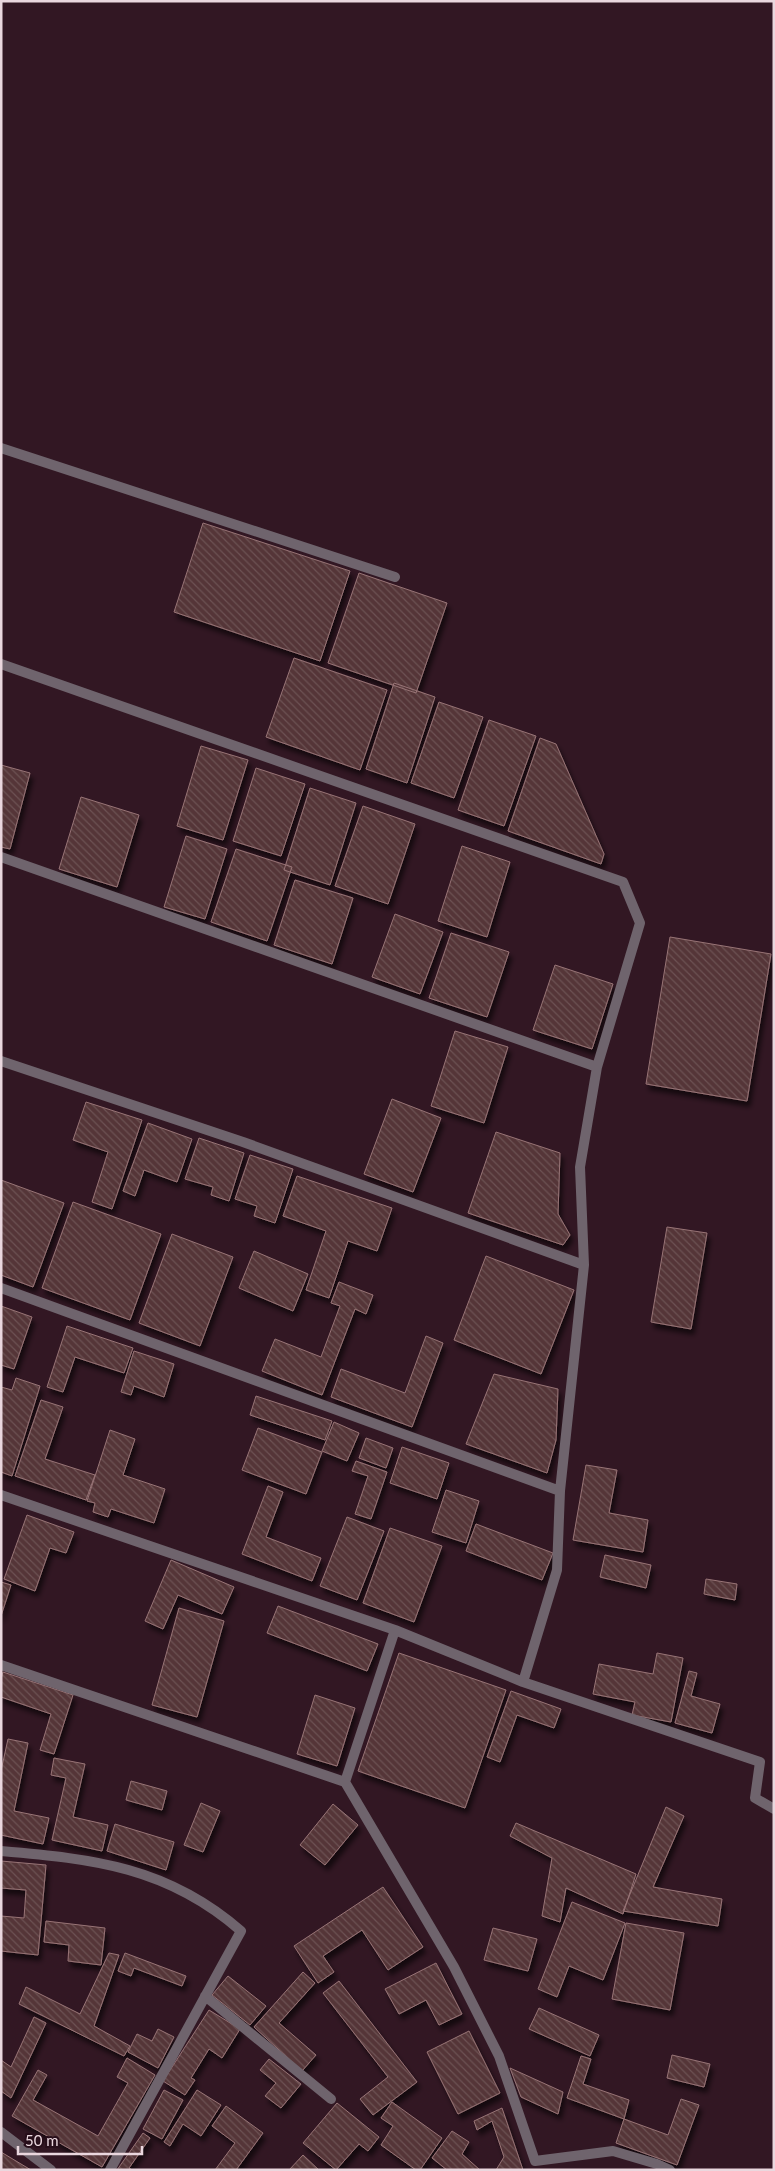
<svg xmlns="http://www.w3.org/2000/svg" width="775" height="2171" font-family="Lato,sans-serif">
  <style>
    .building { fill: url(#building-back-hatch); stroke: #987476; filter: url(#shadow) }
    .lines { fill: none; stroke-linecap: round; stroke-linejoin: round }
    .minor { stroke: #6f646d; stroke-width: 10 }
    .tertiary { stroke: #6f646d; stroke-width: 10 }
  </style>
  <defs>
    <pattern id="building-back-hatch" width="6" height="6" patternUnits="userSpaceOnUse" patternTransform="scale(1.25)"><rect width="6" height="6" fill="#543537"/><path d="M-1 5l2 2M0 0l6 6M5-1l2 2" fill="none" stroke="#6d5254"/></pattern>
    <filter id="shadow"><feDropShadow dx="3" dy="5.5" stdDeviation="2.5" flood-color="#0009"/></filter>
  </defs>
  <rect width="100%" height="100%" fill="#321723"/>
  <!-- building -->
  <path class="building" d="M203 523 350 571 320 661 174 612Z
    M359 573 447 603 416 693 328 663Z
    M294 658 387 690 360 770 266 737Z
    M394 683 435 697 407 783 366 769Z
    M439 702 483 717 454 798 411 783Z
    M489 720 536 736 504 826 458 810Z
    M540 738 556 744 604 854 601 864 508 831Z
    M201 746 248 760 223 840 177 826Z
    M1 765 30 773 10 849 1 847Z
    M256 768 305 784 281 856 233 841Z
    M310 788 356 803 330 885 284 870Z
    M81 797 139 815 117 887 59 869Z
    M363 806 415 824 388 904 335 886Z
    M186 836 227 849 205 919 164 907Z
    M462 846 510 862 487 937 438 921Z
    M236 849 292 867 267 941 211 922Z
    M295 880 353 898 332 964 274 945Z
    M395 914 443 932 420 994 372 977Z
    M451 933 509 952 487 1017 429 998Z
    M670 937 771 954 747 1101 646 1084Z
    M555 965 613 984 592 1049 533 1030Z
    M455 1031 508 1047 484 1123 431 1106Z
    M392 1099 441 1118 413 1192 364 1174Z
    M86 1102 142 1120 112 1209 92 1202 108 1152 73 1140Z
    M148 1123 192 1139 177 1182 144 1170 135 1196 123 1191Z
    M496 1132 560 1153 558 1214 570 1235 563 1245 468 1213Z
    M199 1138 244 1153 229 1201 211 1195 213 1187 185 1179Z
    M250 1155 293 1169 275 1223 254 1216 257 1206 235 1199Z
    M297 1176 392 1208 377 1251 348 1241 329 1298 306 1290 326 1231 283 1216Z
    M1 1180 64 1203 33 1287 1 1275Z
    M73 1202 161 1234 130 1320 42 1288Z
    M667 1227 707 1233 691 1329 651 1322Z
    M172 1234 233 1257 200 1346 139 1323Z
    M254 1251 308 1274 293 1311 239 1288Z
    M486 1256 574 1290 541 1374 454 1340Z
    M339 1282 373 1295 366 1314 355 1309 322 1395 262 1371 275 1339 321 1357 340 1306 331 1303Z
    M1 1306 32 1317 14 1369 1 1365Z
    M67 1326 133 1348 124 1373 75 1357 63 1392 47 1387Z
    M426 1336 443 1343 412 1427 331 1397 341 1369 405 1393Z
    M134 1351 174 1364 164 1397 134 1386 131 1395 121 1392Z
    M494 1374 558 1389 556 1440 547 1473 466 1444Z
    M16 1378 40 1386 12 1476 1 1472V1387L12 1390Z
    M256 1396 332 1421 325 1440 250 1415Z
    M41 1400 63 1407 45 1459 95 1475 86 1500 15 1476Z
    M334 1422 359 1433 347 1461 322 1451Z
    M258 1428 322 1452 306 1494 242 1470Z
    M110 1430 135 1439 123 1475 165 1489 154 1523 111 1509 108 1517 93 1512 95 1503 87 1501Z
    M366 1438 393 1448 386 1468 359 1458Z
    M402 1447 449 1463 437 1499 390 1483Z
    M356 1461 387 1472 371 1519 355 1514 368 1476 352 1471Z
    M586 1465 617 1470 609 1513 648 1520 643 1552 573 1540Z
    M268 1486 283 1492 266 1537 321 1558 312 1581 242 1554Z
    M446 1490 479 1501 466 1543 432 1532Z
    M27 1515 74 1532 66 1553 50 1548 35 1591 4 1579Z
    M347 1517 384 1531 357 1600 320 1586Z
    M476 1524 553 1553 542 1580 466 1551Z
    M390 1528 442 1546 414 1622 363 1603Z
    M605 1555 651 1565 646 1588 600 1577Z
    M171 1560 234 1587 222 1614 178 1595 163 1629 145 1621Z
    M706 1579 737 1584 735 1600 704 1594Z
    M1 1582 11 1585 1 1616Z
    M278 1606 378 1644 367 1671 267 1633Z
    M179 1608 224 1621 197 1717 152 1705Z
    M399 1653 506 1690 465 1808 358 1771Z
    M657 1653 683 1658 671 1722 632 1715 635 1702 593 1694 599 1664 653 1674Z
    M689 1671 697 1673 691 1696 720 1704 712 1733 675 1723Z
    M3 1672 73 1695 54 1754 40 1750 51 1714 1 1697V1679Z
    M511 1691 561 1709 554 1728 517 1715 500 1762 487 1757Z
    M315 1695 355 1708 337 1766 297 1754Z
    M8 1739 28 1743 14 1811 49 1818 43 1844 1 1835V1771Z
    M54 1758 85 1764 73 1817 108 1825 102 1851 52 1840 66 1778 51 1775Z
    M131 1781 167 1791 162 1810 126 1800Z
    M201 1803 220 1811 203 1852 184 1845Z
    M333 1804 358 1825 325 1865 300 1845Z
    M666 1807 684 1816 653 1887 722 1899 718 1926 623 1911Z
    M516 1823 636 1874 623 1914 566 1888 560 1922 542 1916 552 1858 510 1836Z
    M115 1824 174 1842 166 1870 107 1851Z
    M1 1861 46 1865 38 1955 1 1951V1916L24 1918 26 1890 1 1888Z
    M383 1887 423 1947 388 1970 362 1930 323 1956 334 1972 318 1983 294 1946Z
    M572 1902 625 1923 603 1980 569 1966 557 1997 538 1989Z
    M46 1921 105 1928 101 1965 68 1961 69 1945 44 1942Z
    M626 1923 684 1933 670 2010 612 1999Z
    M493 1928 537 1939 528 1971 484 1960Z
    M109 1953 119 1955 94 2026 130 2046 124 2056 19 2004 26 1987 80 2014Z
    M125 1953 186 1976 182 1986 134 1968 131 1976 118 1971Z
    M436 1963 462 2014 439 2025 426 2000 399 2014 385 1989Z
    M303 1972 315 1983 279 2023 316 2055 302 2071 254 2027Z
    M228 1976 266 2006 250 2025 212 1995Z
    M339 1981 417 2082 373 2115 360 2099 388 2077 323 1993Z
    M539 2008 599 2035 590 2056 529 2029Z
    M209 2010 240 2029 222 2058 209 2049 191 2078 195 2080 185 2095 163 2081Z
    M34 2017 46 2023 11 2098 1 2091V2060L11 2067Z
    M158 2029 174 2037 158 2068 128 2052 137 2034 152 2041Z
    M469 2031 500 2093 458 2114 427 2052Z
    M672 2055 710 2064 704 2087 667 2078Z
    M581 2056 591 2059 583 2084 629 2100 624 2119 567 2098Z
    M127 2058 155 2075 102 2167 12 2116 38 2070 47 2075 33 2100 98 2136 128 2083 117 2077Z
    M269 2059 301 2084 281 2108 265 2096 276 2083 260 2070Z
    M510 2068 563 2092 558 2114 521 2097Z
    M164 2090 183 2100 162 2139 143 2129Z
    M197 2090 221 2105 201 2136 183 2124 170 2146 164 2142Z
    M681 2099 699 2105 677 2165 616 2143 624 2119 668 2135Z
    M392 2102 442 2138 420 2170H416L381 2145 393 2126 381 2118Z
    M337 2103 379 2137 368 2151 359 2144 336 2170 303 2143Z
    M226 2106 263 2133 236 2170H215L235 2143 212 2126Z
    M502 2108 523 2170H496L504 2157 492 2121 477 2130 474 2121Z
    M452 2131 469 2142 462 2154 480 2170H447L432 2158Z
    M143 2133 150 2138 129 2168 132 2170H117Z
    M1 2152 31 2170H1Z
    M303 2155 319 2170H289Z"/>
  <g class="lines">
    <!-- minor -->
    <path class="minor" d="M1 448 395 577
      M1 664 623 882 640 923 597 1067
      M1 857 597 1067 580 1167 584 1265
      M1 1061 243 1142 584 1265 560 1491 557 1570 523 1682
      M1 1288 560 1491
      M1 1495 395 1630 345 1782 454 1967 499 2056 535 2161 613 2151 657 2164 670 2170
      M395 1630 523 1682 760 1762 755 1798 774 1809
      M1 1665 345 1782
      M1 1851C94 1859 168 1867 241 1931L110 2170
      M205 1996 331 2099"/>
    <!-- tertiary -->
    <path class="tertiary" d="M1 2132 51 2170"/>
  </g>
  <!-- border -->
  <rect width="775" height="2171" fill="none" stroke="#ead7de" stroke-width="5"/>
  <!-- scale -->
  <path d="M18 2146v8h124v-8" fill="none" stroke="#ead7de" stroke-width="2.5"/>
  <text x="25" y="2146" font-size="15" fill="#ead7de" stroke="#270e1a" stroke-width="4" paint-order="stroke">50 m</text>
</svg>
